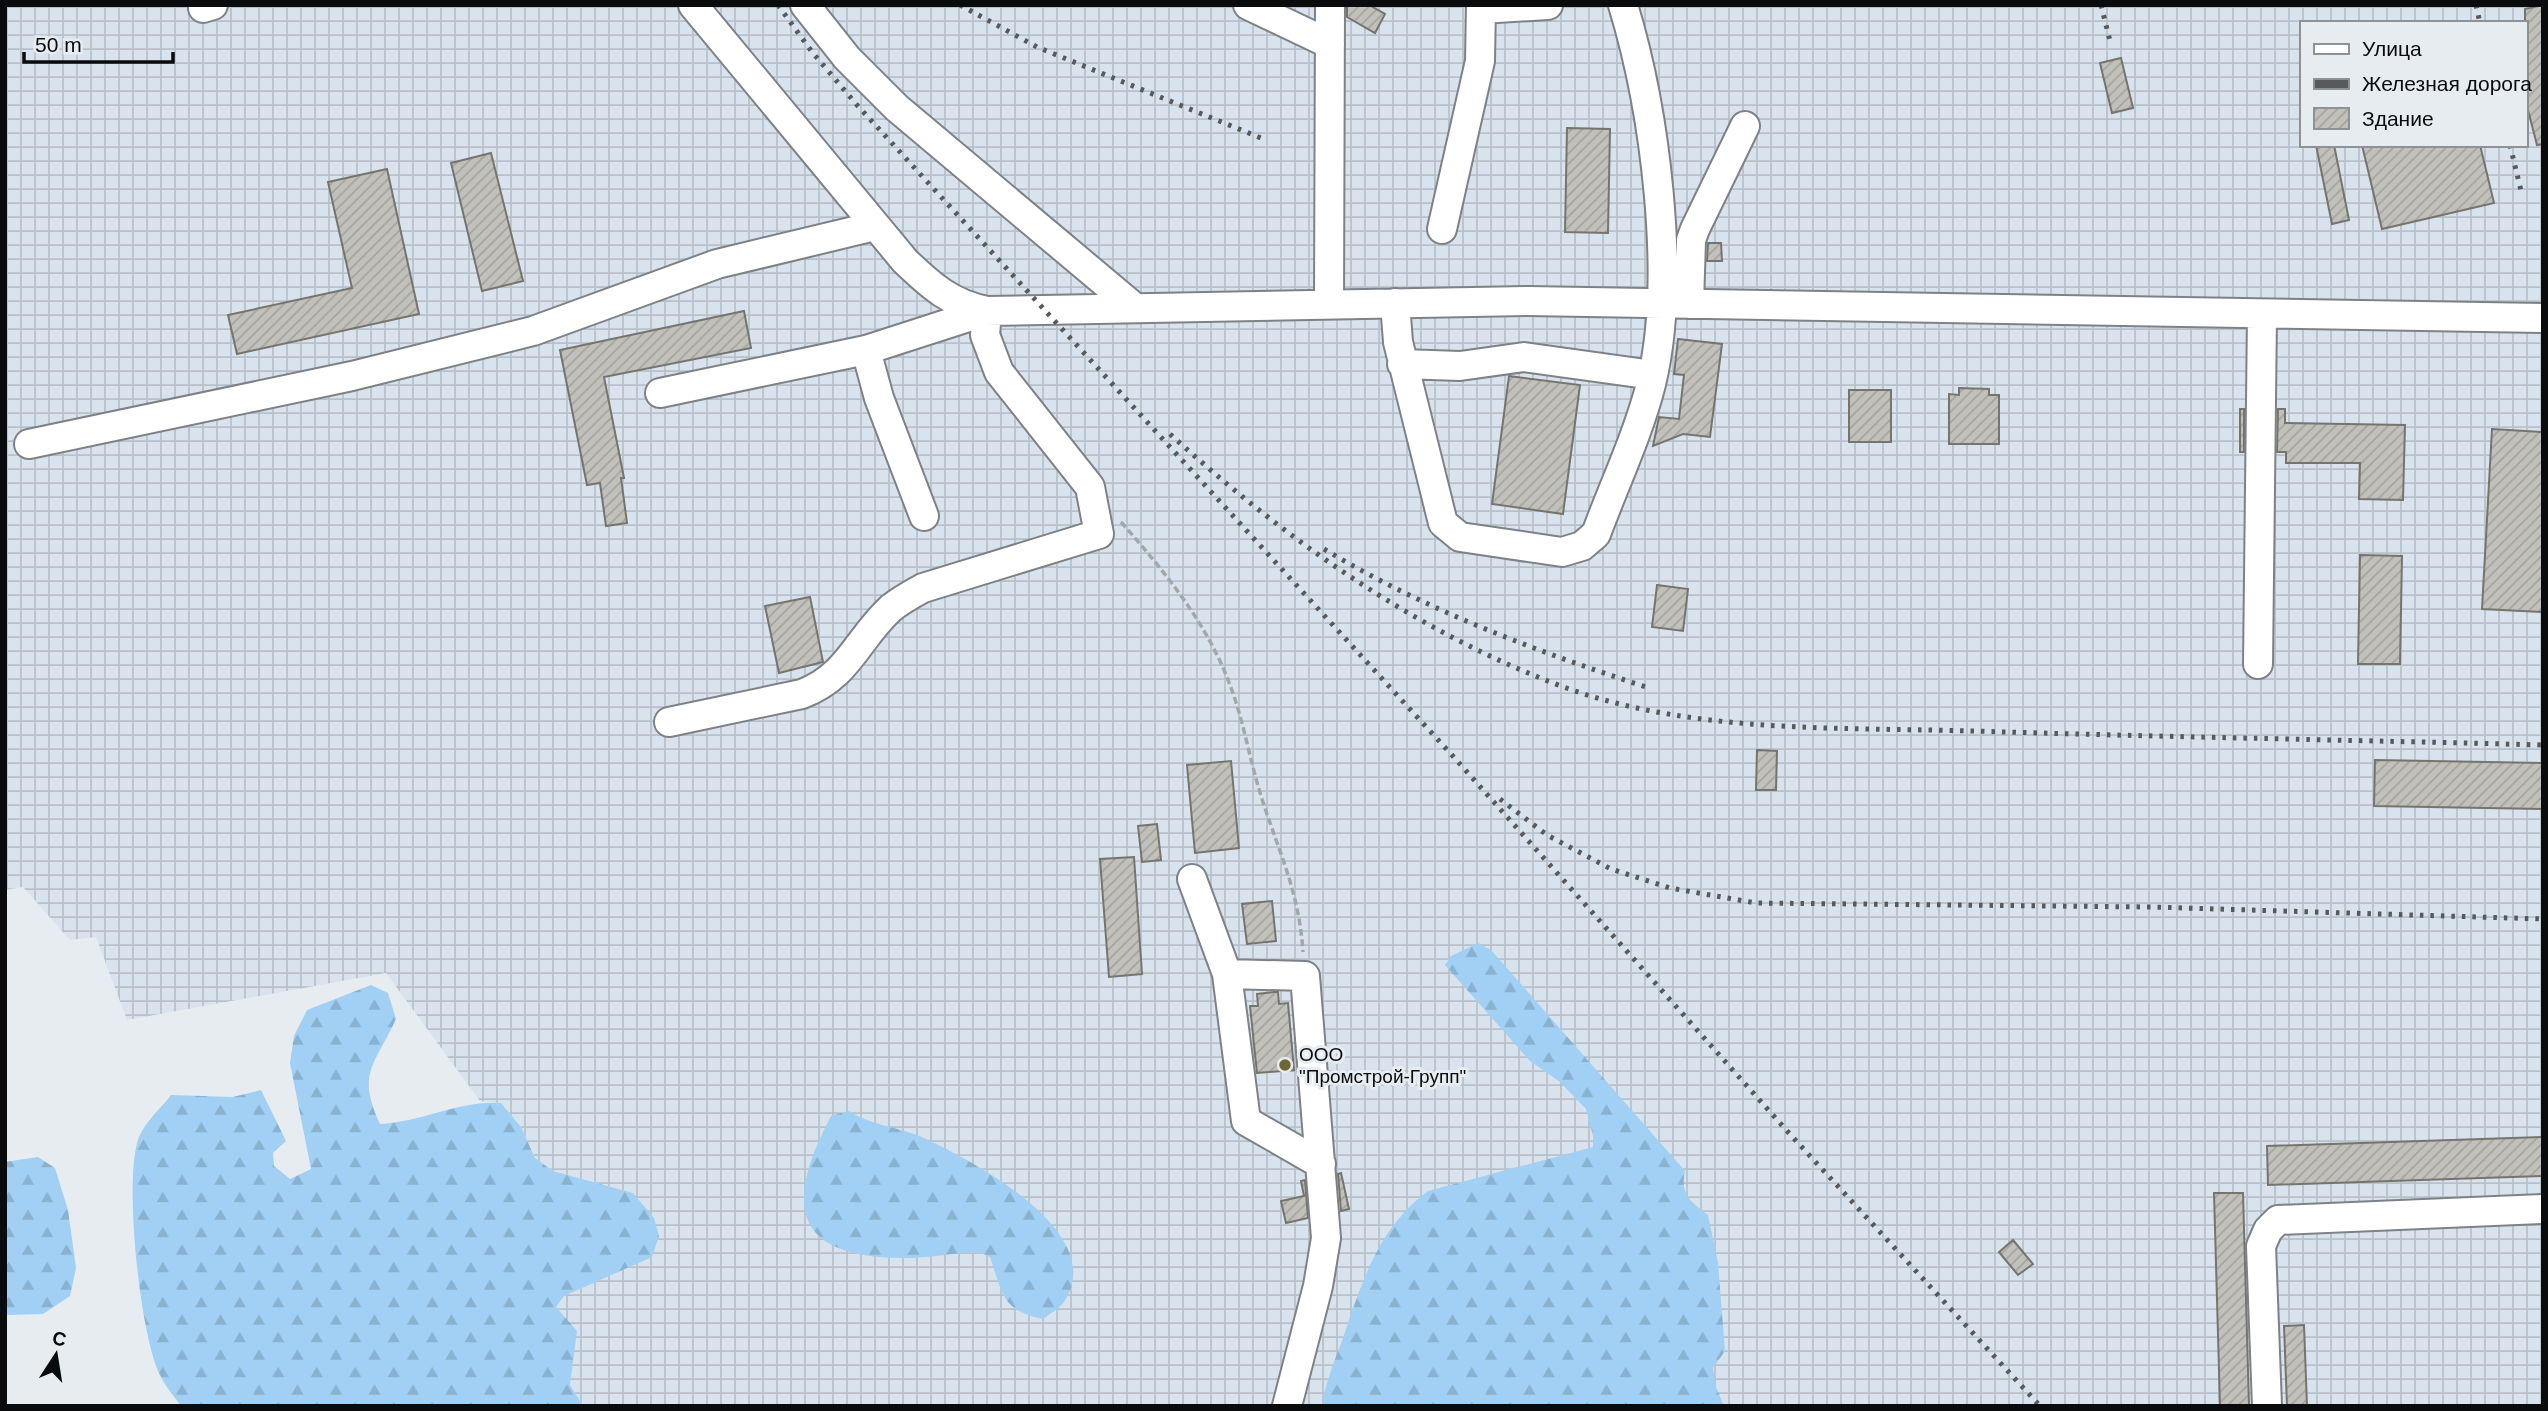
<svg xmlns="http://www.w3.org/2000/svg" width="2548" height="1411" font-family="Arial,sans-serif">
  <style>
    .industrial { fill: url(#industrial-grid); fill-rule: evenodd }
    .forest { fill: url(#forest-firs) }
    .building { fill: url(#building-hatch); stroke: #75746f; stroke-width: 2 }
    .lines { fill: none; stroke-linecap: round; stroke-linejoin: round }
    .minor-casing { stroke: #7e8286; stroke-width: 32 }
    .path { stroke: #a3a7aa; stroke-width: 3.5; stroke-dasharray: 7 3.5; stroke-linecap: butt }
    .minor { stroke: #fff; stroke-width: 28 }
    .rail { stroke: #57595c; stroke-width: 5; stroke-dasharray: 3.5 7; stroke-linecap: butt }
    .poi-dot { fill: #6e6733; stroke: #e7ecf0; stroke-width: 2.5 }
    .labels { text-anchor: middle; stroke-width: 6; stroke-linejoin: round; paint-order: stroke }
    .poi-label { font-size: 19px; fill: #0a0b0d; stroke: #e7ecf0; text-anchor: start }
  </style>
  <defs>
    <pattern id="industrial-grid" width="8" height="8" patternUnits="userSpaceOnUse" patternTransform="scale(1.75)"><rect width="8" height="8" fill="#d8e3ed"/><path d="M0 4h8M4 0v8" fill="none" stroke="#b8c1ca"/></pattern>
    <pattern id="forest-firs" width="22" height="20" patternUnits="userSpaceOnUse" patternTransform="scale(1.75)"><rect width="22" height="20" fill="#a1d0f4"/><path d="M5 1l3.5 6h-7zM16 11l3.5 6h-7z" fill="#89b1d0"/></pattern>
    <pattern id="building-hatch" width="6" height="6" patternUnits="userSpaceOnUse" patternTransform="scale(1.75)"><rect width="6" height="6" fill="#c1c0ba"/><path d="M-1 1l2-2M0 6l6-6M5 7l2-2" fill="none" stroke="#a4a49f"/></pattern>
  </defs>
  <rect width="100%" height="100%" fill="#e7ecf0"/>
  <!-- industrial -->
  <path class="industrial" d="M5 5H2543V1406H583L570 1385 572 1365 556 1307 633 1193 553 1171 535 1158 521 1127 501 1103 480 1101 386 973 127 1020 96 937 70 940 23 887 5 890ZM2301 23H2525V145H2301Z"/>
  <!-- forest -->
  <path class="forest" d="M1478 943 1491 950 1685 1171C1680 1195 1690 1201 1708 1215L1718 1263 1725 1351 1713 1368 1716 1387 1724 1406H1322C1325 1383 1335 1360 1343 1338 1362 1282 1378 1228 1428 1191L1593 1147V1136L1586 1109 1560 1082 1530 1061 1445 965 1451 956Z
    M371 985 388 993 396 1019C375 1065 356 1073 380 1124 422 1122 460 1100 501 1103L521 1127 535 1158 553 1171 633 1193 654 1218 659 1236 652 1257 564 1296 556 1307 577 1331 570 1385 583 1406H181C174 1396 165 1386 160 1375 140 1336 123 1177 139 1137 145 1122 161 1108 171 1095L233 1097 261 1090 286 1141 273 1153 274 1166 290 1179 311 1169 290 1063 294 1036 307 1010Z
    M849 1111C872 1126 900 1127 924 1138 973 1161 1110 1233 1064 1302 1059 1309 1049 1314 1043 1319 1001 1310 1003 1294 990 1257L978 1252C951 1253 924 1259 898 1258 787 1256 788 1198 831 1116Z
    M38 1157 55 1168 68 1210 76 1268 70 1296 43 1314 8 1315 5 1312V1162Z"/>
  <!-- building -->
  <path class="building" d="M1347 5H1369L1385 14 1375 33 1347 17Z
    M2543 5V144L2537 145 2525 98V9Z
    M2121 58 2133 108 2112 113 2100 63Z
    M1567 128 1610 129 1608 233 1565 232Z
    M2316 145H2334L2349 220 2332 224Z
    M2362 145H2480L2494 203 2382 229Z
    M491 153 523 281 482 291 451 163Z
    M387 169 419 314 237 354 228 315 352 288 328 182Z
    M1708 243H1721L1722 261H1707Z
    M744 311 751 348 604 377 624 478H621L627 523 606 526 600 483 587 485 560 350Z
    M1678 339 1722 344 1710 437 1683 434 1653 446 1659 417 1679 419 1684 375 1674 374Z
    M1509 376 1580 385 1563 514 1492 504Z
    M1959 388 1989 389V395H1999V444H1949V394L1959 395Z
    M1849 390H1891V442H1849Z
    M2240 409H2244V452H2240Z
    M2278 409H2285V423L2405 425 2403 500 2359 499 2360 463H2286V452H2277Z
    M2492 429 2543 432V612L2482 609Z
    M2360 555 2402 556 2400 664H2358Z
    M1657 585 1688 589 1683 631 1652 627Z
    M810 597 823 662 779 673 765 606Z
    M1757 750 1777 751 1776 790H1756Z
    M2375 760 2543 763V809L2374 806Z
    M1231 761 1239 848 1195 853 1187 765Z
    M1157 824 1161 860 1142 862 1138 826Z
    M1134 857 1142 974 1109 977 1100 859Z
    M1272 901 1276 941 1247 944 1242 904Z
    M1274 992H1278L1279 1004 1288 1003 1294 1070 1257 1073 1250 1006H1258L1257 994Z
    M2543 1137V1176L2268 1185 2267 1146Z
    M1341 1173 1349 1209 1341 1211 1338 1174Z
    M1305 1180 1308 1218 1286 1223 1281 1201 1304 1196 1301 1181Z
    M2214 1193H2243L2249 1406H2220Z
    M2013 1240 2033 1264 2018 1275 1999 1252Z
    M2304 1325 2307 1406H2287L2284 1326Z"/>
  <g class="lines">
    <defs>
      <path id="minor" d="M693 5 905 261C931 286 951 304 987 311L1528 301 2543 318
        M805 5 847 58 897 108 1134 307
        M1248 5 1330 44
        M203 8 213 5
        M1481 9 1548 5
        M1442 229 1480 61 1481 5
        M1395 303 1398 342 1443 523 1460 537 1562 552 1582 546 1596 534C1614 485 1638 435 1651 384 1677 277 1655 110 1623 5
        M1329 304 1330 5
        M1689 304 1691 240 1695 229 1745 126
        M866 350 879 398 924 516
        M1402 364 1460 366 1524 357 1653 375
        M660 393 866 350 987 311 985 335 999 372 1090 487 1099 534 923 588C912 594 901 600 891 608 857 639 849 676 802 694L669 722
        M29 444 352 376 533 331 717 264 875 226
        M2258 664 2262 314
        M1192 879 1227 974 1305 976 1326 1238 1318 1286 1287 1406
        M1227 974 1246 1121 1321 1164
        M2267 1406 2261 1246 2268 1230 2278 1220 2543 1209"/>
    </defs>
    <!-- minor casing -->
    <use href="#minor" class="minor-casing"/>
    <!-- path -->
    <path class="path" d="M1121 522C1165 572 1207 623 1230 685 1244 722 1250 762 1262 799 1280 855 1299 892 1303 952"/>
    <!-- minor -->
    <use href="#minor" class="minor"/>
    <!-- rail -->
    <path class="rail" d="M778 5 812 52 857 105 1451 754 1788 1132 2040 1406
      M960 5 1037 47 1261 138
      M2101 5 2111 45
      M2476 5 2480 23
      M2510 145 2522 195
      M1170 434C1285 539 1414 631 1561 686 1690 734 1837 727 1973 731 2163 737 2353 740 2543 745
      M1324 549C1427 611 1536 651 1649 688
      M1500 799 1547 835 1611 869 1670 888 1756 903 2152 907 2543 919"/>
  </g>
  <!-- markers -->
  <circle class="poi-dot" cx="1285" cy="1065" r="7"/>
  <g class="labels">
    <!-- poi labels -->
    <g class="poi-label">
      <text x="1299" y="1061">ООО<tspan x="1299" dy="22">"Промстрой-Групп"</tspan></text>
    </g>
  </g>
  <!-- border -->
  <rect width="2548" height="1411" fill="none" stroke="#0a0b0d" stroke-width="14"/>
  <!-- legend -->
  <rect x="2300" y="21" width="228" height="126" fill="#e7ecf0" stroke="#8f9295" stroke-width="2"/>
  <rect x="2314" y="44" width="35" height="10" fill="#ffffff" stroke="#8f9295" stroke-width="2"/>
  <text x="2362" y="56" font-size="21" fill="#0a0b0d">Улица</text>
  <rect x="2314" y="79" width="35" height="10" fill="#57595c" stroke="#8f9295" stroke-width="2"/>
  <text x="2362" y="91" font-size="21" fill="#0a0b0d">Железная дорога</text>
  <rect x="2314" y="108" width="35" height="21" fill="url(#building-hatch)" stroke="#8f9295" stroke-width="2"/>
  <text x="2362" y="126" font-size="21" fill="#0a0b0d">Здание</text>
  <!-- north arrow -->
  <g transform="translate(56 1355) rotate(12)" stroke="#e7ecf0" stroke-width="5" paint-order="stroke">
  <path d="M0-5L12 26L0 18L-12 26Z" fill="#0a0b0d"/>
  <text y="-10" font-size="19" font-weight="bold" text-anchor="middle" fill="#0a0b0d">С</text>
  </g>
  <!-- scale -->
  <path d="M24 52v10h149v-10" fill="none" stroke="#0a0b0d" stroke-width="3.5"/>
  <text x="35" y="52" font-size="21" fill="#0a0b0d" stroke="#e7ecf0" stroke-width="5" paint-order="stroke">50 m</text>
</svg>
